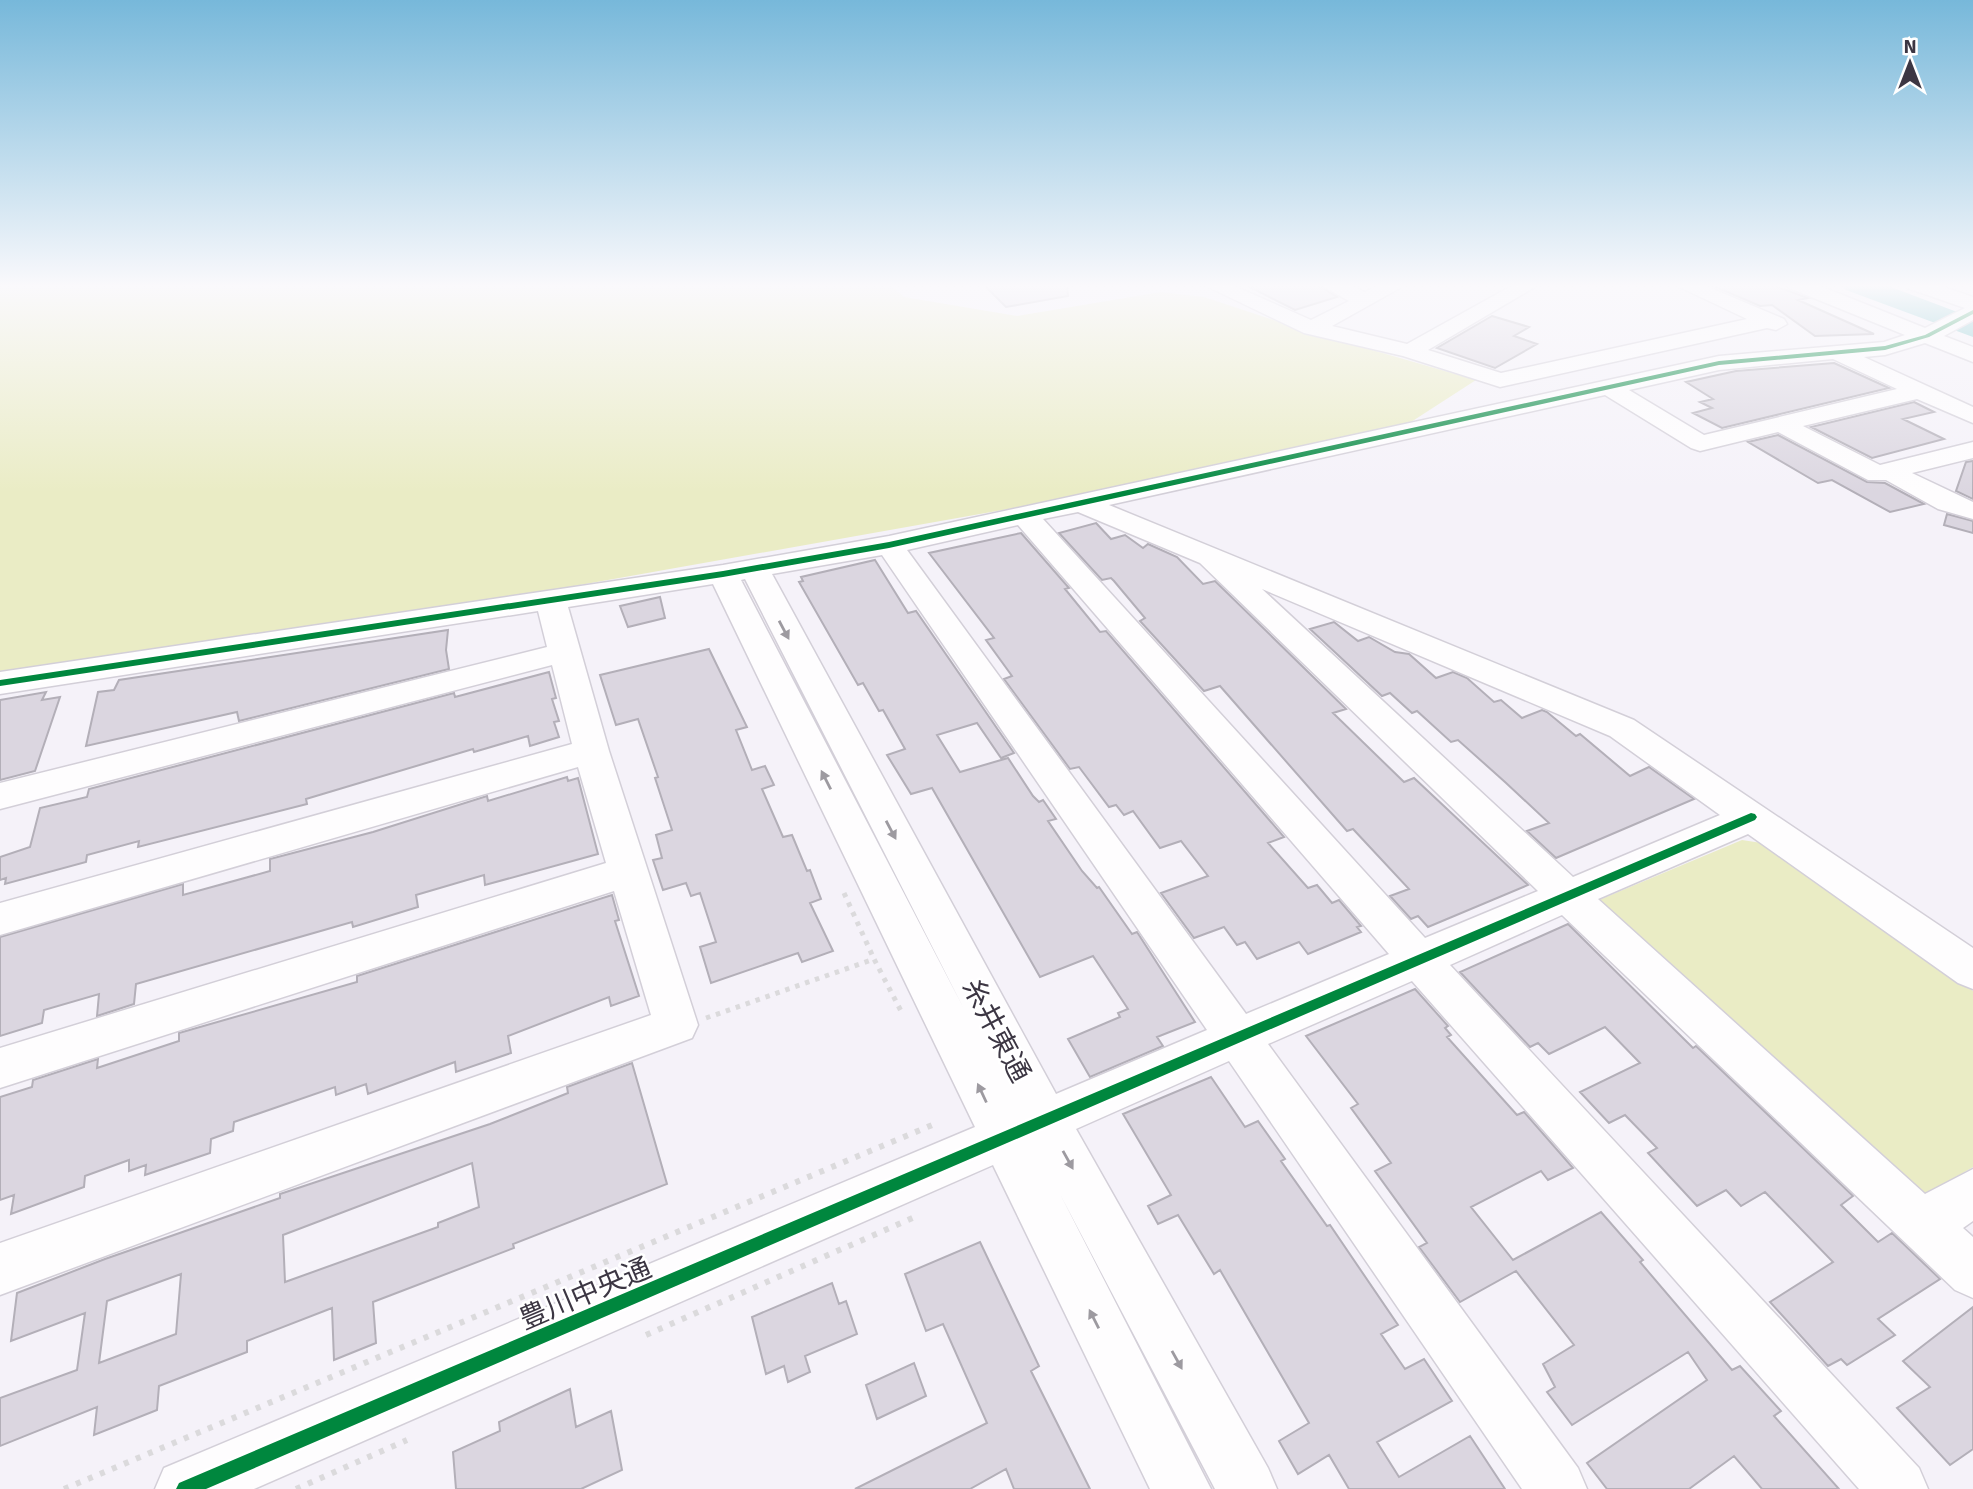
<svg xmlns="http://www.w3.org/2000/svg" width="1973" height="1489" font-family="Signika,'Noto Sans JP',sans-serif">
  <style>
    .green { fill: #eaecc5 }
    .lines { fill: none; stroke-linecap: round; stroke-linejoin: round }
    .river { fill: #6fbfc5; fill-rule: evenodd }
    .building { fill: #dbd6e0; stroke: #b3afb8; stroke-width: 2; fill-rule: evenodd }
    .minor-casing { stroke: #d3cfd8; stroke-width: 3 }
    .path-far1 { stroke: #dbdadc; stroke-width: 5; stroke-dasharray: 4.5 6; stroke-linecap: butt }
    .path { stroke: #dbdadc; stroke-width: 6; stroke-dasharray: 5 8; stroke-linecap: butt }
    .minor { fill: #fefdfe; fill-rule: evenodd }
    .cycleway-casing { stroke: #fff; stroke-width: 5 }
    .cycleway { fill: #00873e; fill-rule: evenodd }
    .oneway { fill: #9d9aa0 }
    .labels { text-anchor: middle; stroke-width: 5; stroke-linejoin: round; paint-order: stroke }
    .near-street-label { font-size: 28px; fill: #3c3643; stroke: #fff }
  </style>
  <rect width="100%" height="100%" fill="#f5f2f9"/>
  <!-- green -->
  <path class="green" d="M0 284H890L904 297 1017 316 1161 292 1204 297 1310 332 1476 380 1411 422 1025 506 27 683 0 680Z
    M1742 840 1768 844 1973 991V1167L1924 1196 1599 910V900Z"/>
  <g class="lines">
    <!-- river -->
    <path class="river" d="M1842 284H1883L1973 318V337L1846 290Z"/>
  </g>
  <!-- building -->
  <path class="building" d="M983 284H1067L1068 296 1006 307Z
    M1244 284H1316L1337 297 1295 310Z
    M1709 284H1770L1808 298 1798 300 1874 334 1815 336 1772 305 1760 306Z
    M1492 316 1529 327 1514 336 1537 344 1495 368 1437 348Z
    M1834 363 1889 388 1722 428 1693 413 1712 408 1700 402 1713 399 1686 382 1736 371Z
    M1914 402 1934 412 1903 419 1944 439 1872 458 1811 427Z
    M1778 435 1867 482 1885 483 1924 504 1890 512 1832 480 1818 483 1748 442Z
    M1973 461V499L1956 491 1966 462Z
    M1947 514 1973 521V533L1944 525Z
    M1096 523 1111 539 1125 535 1143 548 1148 544 1177 557 1203 584 1215 581 1346 709 1333 713 1404 782 1414 778 1528 885 1428 927 1418 916 1411 919 1390 896 1409 889 1353 829 1347 831 1220 686 1204 691 1140 621 1145 618 1114 581 1111 578 1102 580 1059 533Z
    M1021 533 1069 588 1065 589 1100 632 1106 631 1284 837 1268 843 1308 888 1317 885 1332 903 1339 900 1361 926 1357 927 1361 932 1308 954 1299 942 1257 959 1245 942 1237 945 1224 927 1194 938 1161 893 1208 876 1181 841 1160 848 1133 811 1124 815 1116 805 1109 807 1079 767 1070 769 1004 679 1012 676 986 640 994 638 929 553Z
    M875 560 908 613 916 611 1014 753 1001 758 977 723 937 735 960 772 1008 758 1033 796 1039 802 1043 800 1056 819 1048 821 1082 871 1097 888 1099 887 1132 934 1137 932 1195 1022 1157 1037 1163 1046 1090 1077 1068 1039 1120 1017 1118 1013 1128 1009 1093 956 1040 977 932 788 911 794 887 755 905 749 883 710 879 711 863 683 858 685 799 582 803 581 801 577Z
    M660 597 665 618 628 627 620 606Z
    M1334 622 1358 641 1369 637 1395 652 1409 654 1436 678 1453 672 1467 678 1494 702 1501 700 1522 718 1542 710 1547 712 1576 736 1580 734 1630 776 1649 767 1694 799 1556 858 1527 831 1549 823 1505 782 1458 740 1451 742 1417 711 1412 713 1390 693 1382 696 1310 629Z
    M448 630 446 650 449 669 239 721 237 712 86 746 98 692 114 690 119 680Z
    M709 649 747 727 736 730 752 770 765 766 774 785 762 789 783 837 792 835 807 871 810 870 821 899 810 903 833 951 802 962 798 953 711 983 700 947 716 942 700 893 691 896 686 883 663 890 653 860 662 858 656 835 672 830 655 778 658 777 638 719 616 725 600 675Z
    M549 672 556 698 552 699 559 721 554 722 559 737 530 746 528 736 474 752 473 749 306 799 307 804 138 847 139 841 87 855 86 862 5 884 6 878 0 880V857L30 847 40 808 87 797 89 789 454 693 455 697Z
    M46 692 42 700 60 697 35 771 0 780V700Z
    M567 777 568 781 578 778 598 854 485 885 484 875 416 895 418 907 353 927 352 922 136 984 134 1004 97 1016 99 994 44 1010 42 1023 0 1036V937L183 884V895L270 871V859L373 832 487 796 488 801Z
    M612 895 619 920 615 921 639 996 611 1006 609 997 508 1036 511 1053 456 1072 455 1062 368 1094 366 1084 336 1095 335 1087 234 1122 233 1131 211 1139 210 1153 145 1175 146 1165 129 1171V1160L85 1176 84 1187 11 1214 14 1195 0 1200V1097L32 1087 33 1080 98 1059 97 1068 179 1041V1033L357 982V976Z
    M1568 924 1693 1048 1696 1046 1853 1196 1841 1205 1878 1242 1892 1233 1940 1279 1878 1319 1895 1335 1847 1365 1841 1359 1828 1366 1770 1302 1833 1262 1765 1192 1741 1206 1726 1190 1697 1206 1648 1153 1657 1148 1625 1115 1609 1123 1580 1092 1640 1063 1605 1027 1549 1054 1538 1043 1530 1047 1460 972Z
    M1415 989 1448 1026 1445 1028 1451 1035 1447 1037 1517 1115 1524 1112 1573 1168 1548 1180 1541 1171 1471 1207 1513 1260 1601 1212 1643 1260 1640 1262 1732 1370 1740 1366 1781 1411 1774 1416 1839 1489H1762L1734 1456 1689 1489H1607L1587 1463 1707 1380 1688 1352 1572 1425 1547 1392 1555 1387 1543 1364 1574 1345 1516 1271 1460 1302 1419 1247 1427 1243 1375 1171 1391 1163 1351 1108 1358 1104 1306 1036Z
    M632 1063 667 1184 513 1244 514 1248 373 1302 376 1343 334 1360 332 1308 247 1341V1352L159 1386 157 1410 94 1435 97 1407 0 1446V1398L77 1370 85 1313 11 1341 17 1293 105 1259 280 1198V1194L490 1124 568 1093 567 1087ZM472 1163 479 1207 438 1223V1227L285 1282 283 1235ZM181 1274 176 1334 99 1363 107 1301Z
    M1211 1077 1245 1127 1258 1121 1285 1159 1281 1161 1327 1226 1330 1225 1398 1325 1381 1334 1405 1369 1424 1359 1452 1401 1377 1442 1399 1477 1470 1436 1505 1489H1349L1329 1455 1298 1474 1279 1441 1309 1423 1220 1270 1214 1274 1178 1215 1158 1224 1148 1206 1171 1195 1123 1114Z
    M980 1242 1039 1366 1031 1371 1090 1489H1014L1006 1469 970 1489H855L987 1423 943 1324 926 1331 905 1274Z
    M832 1283 839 1304 846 1301 857 1334 805 1356 810 1372 788 1382 784 1366 766 1374 752 1317Z
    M1973 1307V1449L1950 1465 1897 1408 1930 1387 1903 1361Z
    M914 1363 926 1396 877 1419 866 1385Z
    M570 1389 576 1427 611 1411 622 1470 581 1489H456L453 1452 500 1431 499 1422Z"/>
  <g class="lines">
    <defs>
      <path id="minor" d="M1202 284H1230L1311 320 1349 301 1319 284H1347L1365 292 1381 284H1407L1332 326 1407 344 1515 284H1540L1428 350 1501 373 1747 319 1673 284H1701L1784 319 1787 324 1776 330 1767 328 1500 387 1403 356 1304 333Z
        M1786 284H1815L1925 328 1965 308 1907 288 1904 284H1935L1973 297V320L1944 336 1973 347V362L1925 343 1885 355 1864 357 1973 407V423L1917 399 1803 426 1880 465 1973 442V458L1912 473 1973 502V519L1938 509 1886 480H1868L1778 432 1700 451 1691 448 1605 395 1109 505 1634 720 1973 948V989L1958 983 1748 834 1598 899 1925 1194 1973 1169V1221L1963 1228 1973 1237V1298L1955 1290 1562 915 1450 965 1919 1468 1928 1489H1859L1412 981 1268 1044 1578 1468 1587 1489H1522L1229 1061 1076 1129 1268 1468 1277 1489H1215L1060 1194 1211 1489H1150L993 1165 254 1489H155L164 1468 975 1127 713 584 568 607 609 751 698 1025 692 1038 0 1295V1243L651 1015 614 891 0 1088V1048L606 863 578 767 0 935V903L572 744 552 665 0 809V783L547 647 538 611 0 694V672L723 565 889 536 1719 356 1884 342 1905 335 1789 288ZM1833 359 1897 389 1704 435 1629 390 1719 370ZM1078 512 1200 563 1538 891 1425 938 1043 519ZM1018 525 1389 954 1246 1014 907 550ZM882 555 1207 1030 1056 1094 772 574ZM745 579 964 1009 741 580ZM1262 589 1610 736 1720 815 1573 877Z"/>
    </defs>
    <!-- minor casing -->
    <use href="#minor" class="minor-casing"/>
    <!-- path-far1 -->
    <path class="path-far1" d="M844 893 874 959
      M706 1018 874 959 901 1011"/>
    <!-- path -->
    <path class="path" d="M646 1335 917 1216
      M64 1489 937 1123
      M296 1489 407 1440"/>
    <!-- minor -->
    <use href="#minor" class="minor"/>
    <defs>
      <path id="cycleway" d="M1973 310V314L1929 337 1885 350 1719 365 889 548 723 577 0 686V680L723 571 889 542 1719 361 1885 346 1925 335Z
        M1751 813 1755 814 1757 817 1755 820 206 1489H176L179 1483Z"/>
    </defs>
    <!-- cycleway casing -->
    <use href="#cycleway" class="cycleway-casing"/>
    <!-- cycleway -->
    <use href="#cycleway" class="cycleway"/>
  </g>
  <!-- one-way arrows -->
  <defs><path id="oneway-solid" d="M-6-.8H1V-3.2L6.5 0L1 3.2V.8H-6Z" transform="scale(1.75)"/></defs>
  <g class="oneway">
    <use href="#oneway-solid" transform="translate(784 630) rotate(62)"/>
    <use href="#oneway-solid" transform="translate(826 780) rotate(-117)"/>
    <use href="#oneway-solid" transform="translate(891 830) rotate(62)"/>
    <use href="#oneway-solid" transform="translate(982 1093) rotate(-115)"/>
    <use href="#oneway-solid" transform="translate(1068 1160) rotate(61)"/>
    <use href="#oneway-solid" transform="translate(1094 1319) rotate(-117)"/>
    <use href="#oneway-solid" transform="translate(1177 1360) rotate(61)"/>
  </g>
  <!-- sky -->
  <linearGradient id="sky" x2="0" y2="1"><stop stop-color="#77b8da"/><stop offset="0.58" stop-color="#faf9fc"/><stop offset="1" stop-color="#faf9fc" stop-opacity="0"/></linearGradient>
  <rect width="1973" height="493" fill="url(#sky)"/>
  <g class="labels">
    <!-- near-street labels -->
    <g class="near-street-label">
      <text transform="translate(997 1030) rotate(62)" y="10">糸井東通</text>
      <text transform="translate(585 1293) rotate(-23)" y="10">豊川中央通</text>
    </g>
  </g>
  <!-- north arrow -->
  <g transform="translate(1910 63)" stroke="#ffffff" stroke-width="5" paint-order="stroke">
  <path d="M0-5L12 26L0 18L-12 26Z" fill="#3c3643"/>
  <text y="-10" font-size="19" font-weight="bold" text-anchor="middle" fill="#3c3643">N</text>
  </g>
</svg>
